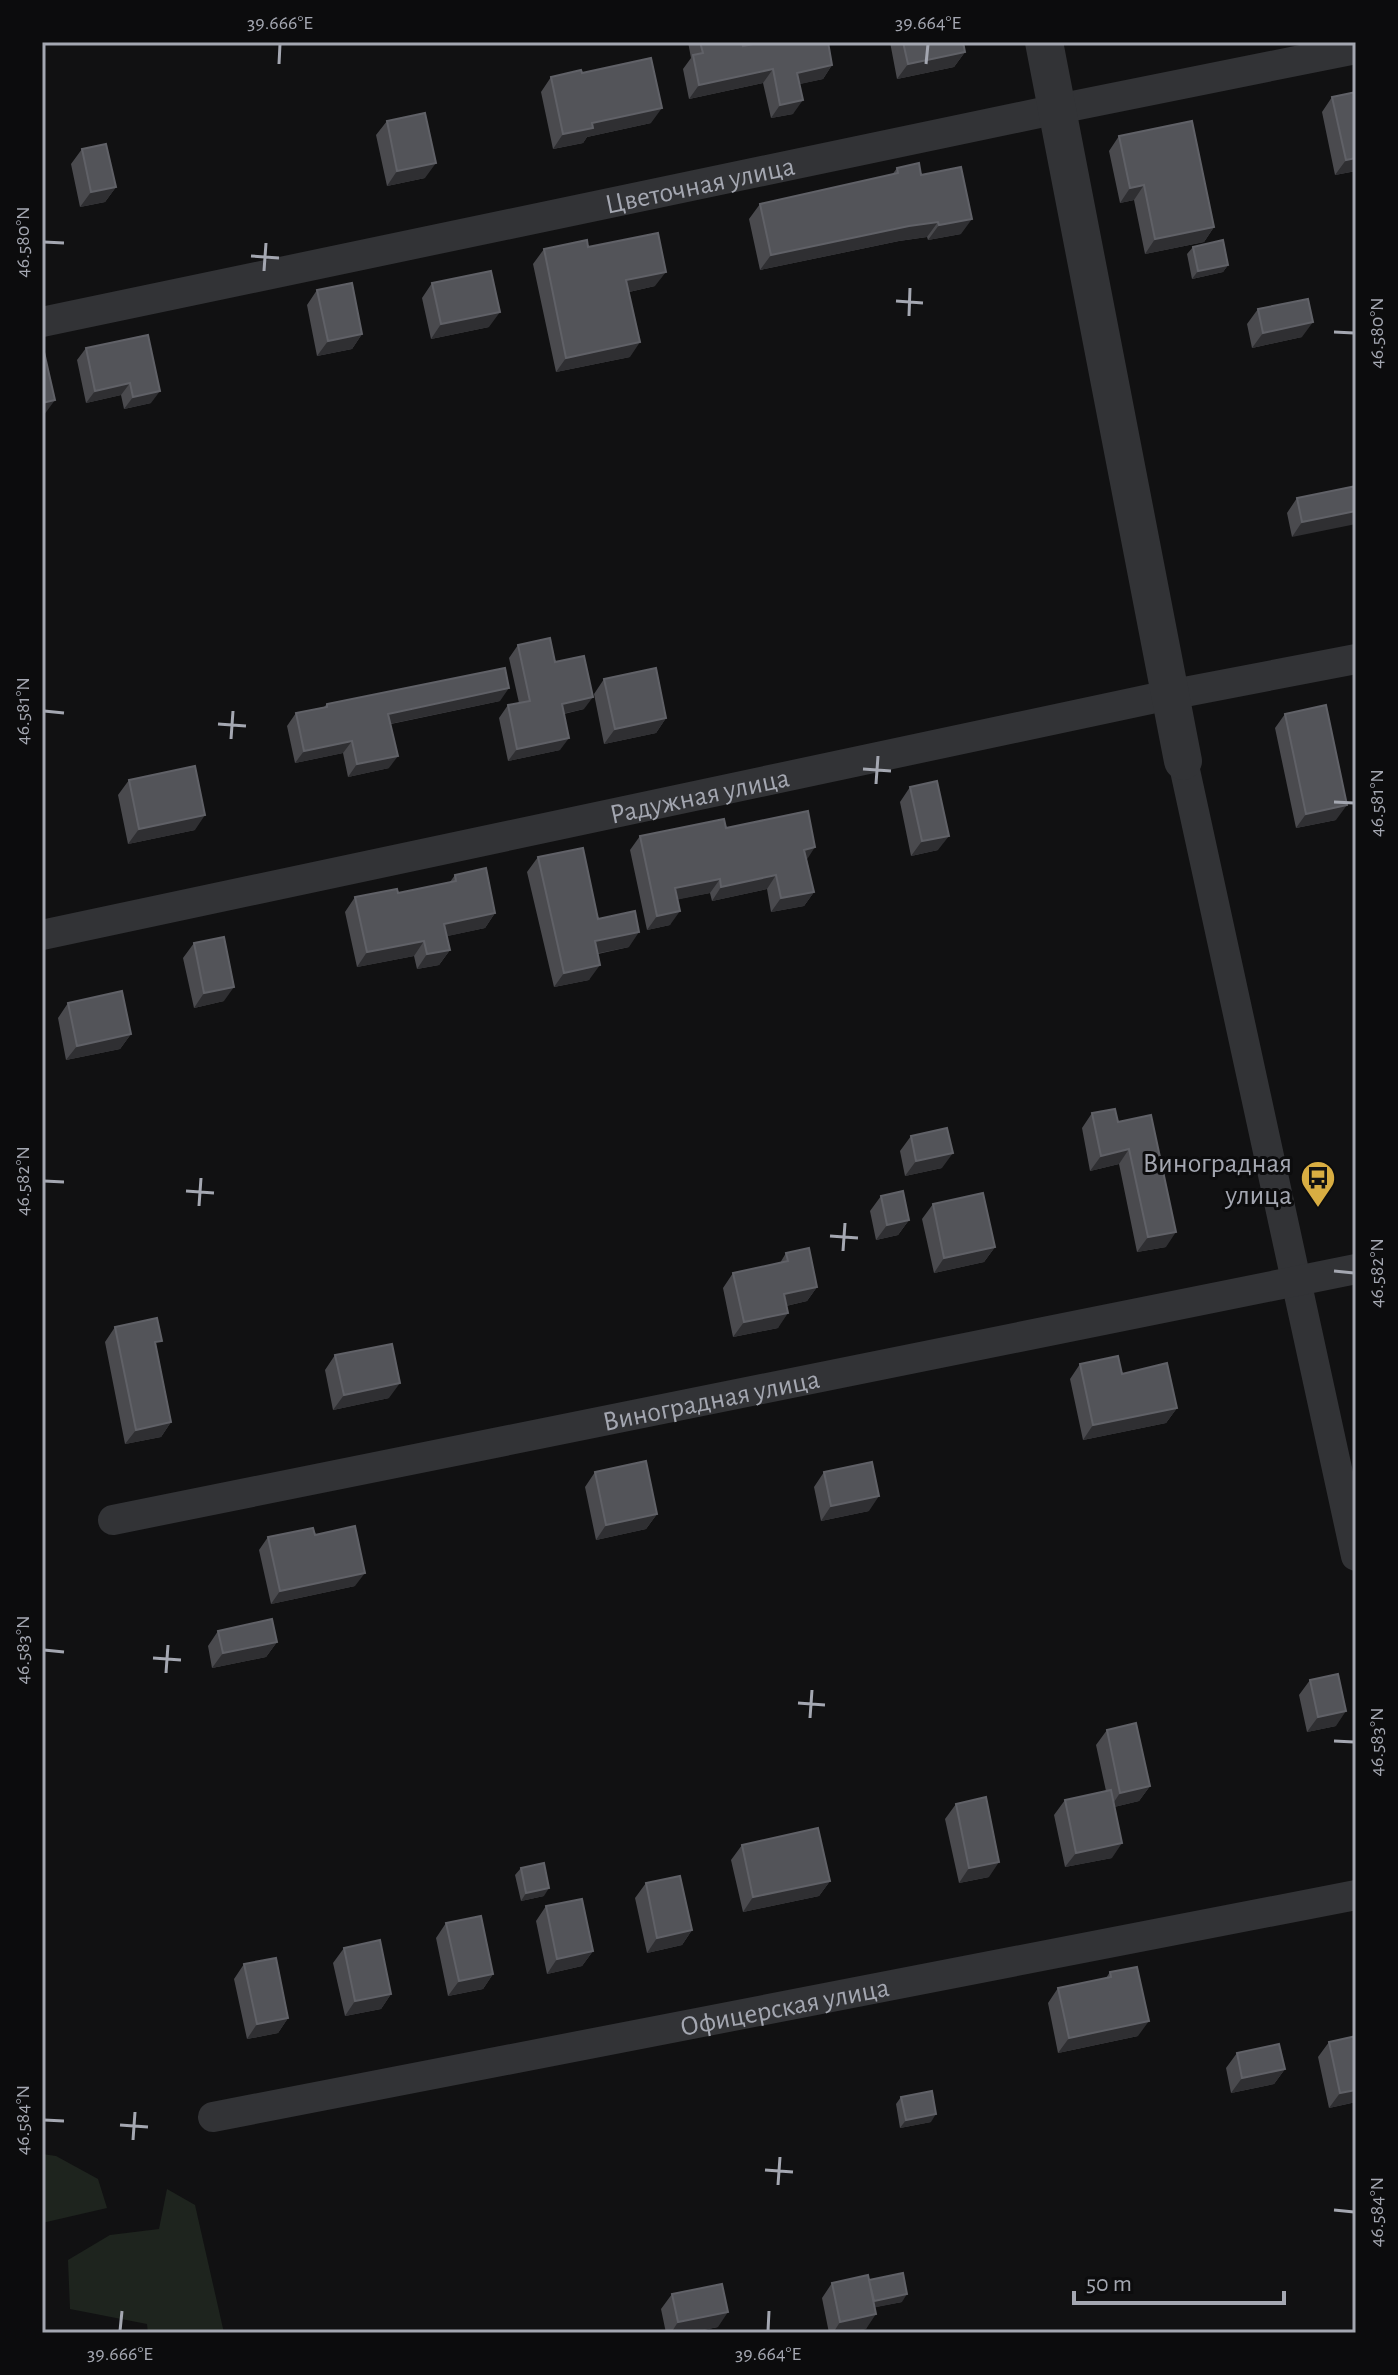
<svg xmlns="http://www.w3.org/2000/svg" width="1398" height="2375" font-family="'Alegreya Sans',sans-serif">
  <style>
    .green { fill: #1e241e }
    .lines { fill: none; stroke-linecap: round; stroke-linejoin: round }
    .minor { stroke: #323336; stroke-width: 30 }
    .tertiary { stroke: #323336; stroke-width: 38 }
    .wall { fill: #4a4a4e }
    .shaded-wall { fill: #2f2f32 }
    .building { fill: #535459; stroke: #606167; stroke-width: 2 }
    .ticks { fill: none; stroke: #a4a7b1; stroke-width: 3 }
    .labels { text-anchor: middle; stroke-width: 6; stroke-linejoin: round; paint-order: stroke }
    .street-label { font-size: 28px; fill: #a4a7b1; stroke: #0c0c0d }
    .poi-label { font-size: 28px; fill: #a4a7b1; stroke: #0c0c0d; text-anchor: end }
    .neatline { fill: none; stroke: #a4a7b1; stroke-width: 3 }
    .ticks-label { font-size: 20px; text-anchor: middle; fill: #a4a7b1 }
  </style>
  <rect width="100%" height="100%" fill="#111112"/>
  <!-- green -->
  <path class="green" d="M42 2154 56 2156 98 2179 107 2208 42 2223Z
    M167 2189 195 2205 224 2333H148L147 2324 70 2309 68 2260 110 2235 159 2229Z"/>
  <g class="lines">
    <!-- minor -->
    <g class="minor">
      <path id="s1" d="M42 322 1058 109 1356 49"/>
      <path d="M1183 761 1356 1556"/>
      <path id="s2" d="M42 935 1169 695 1356 659"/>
      <path id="s3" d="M113 1520 1356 1269"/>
      <path id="s4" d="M213 2117 1356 1895"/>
    </g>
    <!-- tertiary -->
    <path class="tertiary" d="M1044 42 1183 761"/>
  </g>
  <!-- wall -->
  <path class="wall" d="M688 42H742L743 46 832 65 823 79 799 84 793 114 771 118 763 83 689 99 683 69 691 58Z
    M890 42H963L965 52 954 67 897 79Z
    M582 73 651 123 587 137 583 143 553 149 541 92 551 77Z
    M1332 97 1356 171 1335 175 1322 112Z
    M387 121 425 178 387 186 376 135Z
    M1119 136 1214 227 1204 242 1145 254 1134 200 1120 203 1109 151Z
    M82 149 116 187 105 202 80 207 71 164Z
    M897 168 921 175 961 234 928 240 927 237 899 241 760 270 749 219 760 204 892 175Z
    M588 247 655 286 629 292 630 357 556 372 533 264 544 249Z
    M1193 247 1228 265 1223 272 1192 279 1187 254Z
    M432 283 489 327 431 339 422 298Z
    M317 290 362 334 352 349 317 356 307 305Z
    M1258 309 1302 337 1252 348 1247 324Z
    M148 335 151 403 124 409 121 395 86 403 77 360 86 348Z
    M1356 486 1292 537 1287 513 1297 498Z
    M518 645 555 662 584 709 564 714 560 750 508 761 499 718 508 705 519 703 509 658Z
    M604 679 666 718 656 733 604 744 594 694Z
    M500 701 391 724 389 768 348 777 343 753 295 763 287 726 296 713 324 707 327 704Z
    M1285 714 1336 820 1296 828 1275 728Z
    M129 780 195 830 128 844 118 795Z
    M910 787 938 850 911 856 900 802Z
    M726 828 807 860 814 892 804 906 771 912 767 889 712 901 710 893 678 899 670 925 647 930 630 850 640 836Z
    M538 857 598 919 629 947 598 954 589 980 554 987 527 872Z
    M455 875 495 913 485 928 447 936 450 950 439 965 417 969 414 956 357 967 345 912 355 897 398 893 450 882Z
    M194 943 224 1001 194 1008 183 958Z
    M68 1003 131 1034 120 1049 66 1060 58 1018Z
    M1092 1113 1118 1122 1151 1115 1166 1247 1137 1252 1119 1164 1090 1171 1082 1128Z
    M911 1136 942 1168 905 1176 900 1151Z
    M881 1196 909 1220 898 1235 876 1240 870 1211Z
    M933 1204 995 1247 984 1262 934 1273 922 1219Z
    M786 1253 817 1287 807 1301 786 1306 778 1328 733 1337 723 1288 733 1273 780 1263Z
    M115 1327 171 1422 161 1437 125 1444 105 1342Z
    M335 1355 389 1398 333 1410 325 1370Z
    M1080 1364 1122 1374 1177 1408 1166 1423 1083 1440 1070 1379Z
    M595 1472 657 1514 646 1529 596 1540 585 1487Z
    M824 1472 869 1511 821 1521 814 1487Z
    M315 1535 355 1586 271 1604 259 1550 268 1537Z
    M218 1631 277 1642 266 1657 212 1668 208 1646Z
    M1310 1680 1336 1726 1307 1732 1299 1695Z
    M1107 1730 1150 1786 1139 1801 1114 1807 1112 1858 1065 1867 1054 1815 1065 1800 1106 1791 1096 1745Z
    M956 1804 989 1877 959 1883 945 1819Z
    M742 1845 830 1881 819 1896 743 1912 731 1860Z
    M521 1868 544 1896 521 1901 515 1875Z
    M646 1883 692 1930 682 1945 647 1953 635 1898Z
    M546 1906 593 1951 582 1966 547 1974 536 1921Z
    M446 1923 493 1974 483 1989 448 1996 436 1938Z
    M344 1948 391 1994 381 2009 345 2016 333 1963Z
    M244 1964 288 2018 278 2033 247 2039 234 1979Z
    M1110 1972 1138 2036 1058 2053 1048 2003 1058 1988 1106 1978Z
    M1356 2036V2102L1329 2108 1318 2057 1329 2042Z
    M1237 2053 1285 2069 1274 2084 1231 2093 1226 2068Z
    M901 2097 931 2122 900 2128 896 2104Z
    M869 2280 902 2302 875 2307 866 2329 847 2333H829L822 2298 832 2283Z
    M672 2294 718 2327 688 2333H666L661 2309Z"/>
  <!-- shaded-wall -->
  <path class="shaded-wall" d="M965 52 954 67 897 79 908 64Z
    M832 65 823 79 787 87 797 73Z
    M773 69 763 83 689 99 699 85Z
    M803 100 793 114 771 118 780 105Z
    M662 108 651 123 587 137 583 143 553 149 563 134 592 123Z
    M1356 158V171L1335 175 1346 160Z
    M436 163 425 178 387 186 397 171Z
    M1144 185 1134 200 1120 203 1130 188Z
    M116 187 105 202 80 207 91 192Z
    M972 219 961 234 928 240 939 225Z
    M938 222 927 237 899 241 760 270 771 255 909 226Z
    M1214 227 1204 242 1145 254 1155 239Z
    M1228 265 1223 272 1192 279 1198 271Z
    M666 272 655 286 616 295 626 280Z
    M500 312 489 327 431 339 441 324Z
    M1313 322 1302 337 1252 348 1263 333Z
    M362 334 352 349 317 356 328 341Z
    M640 342 630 357 556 372 566 358Z
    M130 383 121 395 86 403 95 391Z
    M160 391 151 403 124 409 133 397Z
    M55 400 44 415H42V403Z
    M1356 511V524L1292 537 1302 522Z
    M509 688 500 701 380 726 388 714Z
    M593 697 584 709 553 716 562 704Z
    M666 718 656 733 604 744 615 729Z
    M569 738 560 750 508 761 517 749Z
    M352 741 343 753 295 763 304 751Z
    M398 756 389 768 348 777 357 764Z
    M1347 805 1336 820 1296 828 1306 814Z
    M205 815 195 830 128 844 139 829Z
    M949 836 938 850 911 856 922 841Z
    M815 847 806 861 804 850Z
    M776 875 767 889 712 901 721 887Z
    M720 879 710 893 666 902 675 888Z
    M814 892 804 906 771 912 781 898Z
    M680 911 670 925 647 930 657 916Z
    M495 913 485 928 434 939 444 924Z
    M639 932 629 947 585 956 595 941Z
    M424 941 414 956 357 967 367 952Z
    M450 950 439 965 417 969 427 954Z
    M600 965 589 980 554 987 564 973Z
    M234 987 224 1001 194 1008 204 993Z
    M131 1034 120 1049 66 1060 77 1046Z
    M1129 1149 1119 1164 1090 1171 1101 1156Z
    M953 1153 942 1168 905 1176 916 1161Z
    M909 1220 898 1235 876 1240 887 1225Z
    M1176 1232 1166 1247 1137 1252 1148 1237Z
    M995 1247 984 1262 934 1273 944 1258Z
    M817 1287 807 1301 773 1309 784 1294Z
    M788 1313 778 1328 733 1337 744 1322Z
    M400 1383 389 1398 333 1410 344 1395Z
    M1177 1408 1166 1423 1083 1440 1093 1425Z
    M171 1422 161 1437 125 1444 136 1430Z
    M879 1496 869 1511 821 1521 831 1506Z
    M657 1514 646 1529 596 1540 606 1525Z
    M365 1573 355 1586 271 1604 280 1591Z
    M277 1642 266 1657 212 1668 223 1653Z
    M1346 1711 1336 1726 1307 1732 1318 1717Z
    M1150 1786 1139 1801 1110 1808 1120 1793Z
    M1122 1843 1112 1858 1065 1867 1076 1853Z
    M999 1862 989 1877 959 1883 969 1868Z
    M830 1881 819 1896 743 1912 753 1897Z
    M549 1888 544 1896 521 1901 526 1893Z
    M692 1930 682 1945 647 1953 657 1938Z
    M593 1951 582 1966 547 1974 557 1959Z
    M493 1974 483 1989 448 1996 459 1981Z
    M391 1994 381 2009 345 2016 355 2001Z
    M288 2018 278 2033 247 2039 257 2024Z
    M1149 2021 1138 2036 1058 2053 1069 2038Z
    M1285 2069 1274 2084 1231 2093 1242 2078Z
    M1356 2090V2102L1329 2108 1340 2093Z
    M936 2114 931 2122 900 2128 906 2120Z
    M907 2294 902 2302 867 2309 872 2301Z
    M728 2312 718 2327 688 2333H671L678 2322Z
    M876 2314 866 2329 847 2333H833L840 2322Z"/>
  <!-- building -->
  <path class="building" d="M700 42H742L743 46 763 42H828L832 65 797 73 803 100 780 105 773 69 699 85 693 55 703 53Z
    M903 42H963L965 52 908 64Z
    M651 58 662 108 592 123 593 128 563 134 551 77 581 70 582 73Z
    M1356 92V158L1346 160 1332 97Z
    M425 113 436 163 397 171 387 121Z
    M1192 121 1214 227 1155 239 1144 185 1130 188 1119 136Z
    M106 144 116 187 91 192 82 149Z
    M919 163 921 175 961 167 972 219 939 225 938 222 909 226 771 255 760 204 898 173 897 168Z
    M658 233 666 272 626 280 640 342 566 358 544 249 587 240 588 247Z
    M1223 240 1228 265 1198 271 1193 247Z
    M491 271 500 312 441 324 432 283Z
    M352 283 362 334 328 341 317 290Z
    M1308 299 1313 322 1263 333 1258 309Z
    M148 335 160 391 133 397 130 383 95 391 86 348Z
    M44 352 55 400 42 403V353Z
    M1356 486V511L1302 522 1297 498Z
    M550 638 555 662 584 656 593 697 562 704 569 738 517 749 508 705 530 701 518 645Z
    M505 668 509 688 388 714 398 756 357 764 352 741 304 751 296 713 327 707V704Z
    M656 668 666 718 615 729 604 679Z
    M1326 705 1347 805 1306 814 1285 714Z
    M195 766 205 815 139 829 129 780Z
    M937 781 949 836 922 841 910 787Z
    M808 811 815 847 804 850 814 892 781 898 776 875 721 887 720 879 675 888 680 911 657 916 640 836 724 819 726 828Z
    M583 848 598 919 635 911 639 932 595 941 600 965 564 973 538 857Z
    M486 868 495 913 444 924 450 950 427 954 424 941 367 952 355 897 397 889 398 893 456 881 455 875Z
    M224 937 234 987 204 993 194 943Z
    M122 991 131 1034 77 1046 68 1003Z
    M1115 1109 1118 1122 1151 1115 1176 1232 1148 1237 1129 1149 1101 1156 1092 1113Z
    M947 1128 953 1153 916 1161 911 1136Z
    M903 1191 909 1220 887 1225 881 1196Z
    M983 1193 995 1247 944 1258 933 1204Z
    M809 1248 817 1287 784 1294 788 1313 744 1322 733 1273 788 1261 786 1253Z
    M157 1318 162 1341 155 1342 171 1422 136 1430 115 1327Z
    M392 1344 400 1383 344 1395 335 1355Z
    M1118 1356 1122 1374 1167 1363 1177 1408 1093 1425 1080 1364Z
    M646 1461 657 1514 606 1525 595 1472Z
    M872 1462 879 1496 831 1506 824 1472Z
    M355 1526 365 1573 280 1591 268 1537 313 1528 315 1535Z
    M272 1619 277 1642 223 1653 218 1631Z
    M1338 1674 1346 1711 1318 1717 1310 1680Z
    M1136 1723 1150 1786 1120 1793 1107 1730Z
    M1111 1790 1122 1843 1076 1853 1065 1800Z
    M986 1797 999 1862 969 1868 956 1804Z
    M818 1828 830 1881 753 1897 742 1845Z
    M544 1863 549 1888 526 1893 521 1868Z
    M680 1876 692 1930 657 1938 646 1883Z
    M582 1899 593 1951 557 1959 546 1906Z
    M481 1916 493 1974 459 1981 446 1923Z
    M380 1940 391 1994 355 2001 344 1948Z
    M276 1958 288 2018 257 2024 244 1964Z
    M1137 1967 1149 2021 1069 2038 1058 1988 1111 1977 1110 1972Z
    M1356 2036V2090L1340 2093 1329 2042Z
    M1279 2044 1285 2069 1242 2078 1237 2053Z
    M932 2091 936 2114 906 2120 901 2097Z
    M903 2273 907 2294 874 2301 869 2280Z
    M868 2275 876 2314 840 2322 832 2283Z
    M722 2284 728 2312 678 2322 672 2294Z"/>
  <!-- ticks -->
  <path class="ticks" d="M279 64 280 44M926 64 928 44M44 242 64 243M251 256 279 258M264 271 266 243M896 301 923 303M909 316 910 288M1334 332 1354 333M44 711 64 713M218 724 246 726M231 739 233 711M863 769 891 771M876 784 878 756M1334 802 1354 803M44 1181 64 1182M186 1191 214 1193M199 1206 201 1178M830 1236 858 1238M843 1251 845 1223M1334 1271 1354 1273M44 1650 64 1652M153 1658 181 1660M166 1673 168 1645M798 1703 825 1705M810 1718 812 1690M1334 1741 1354 1742M44 2120 64 2121M120 2125 148 2127M133 2140 135 2112M765 2170 793 2172M778 2185 780 2157M1334 2210 1354 2212M120 2331 122 2311M768 2331 769 2311"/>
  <!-- icons -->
  <defs>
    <symbol id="bus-pin" viewBox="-11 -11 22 30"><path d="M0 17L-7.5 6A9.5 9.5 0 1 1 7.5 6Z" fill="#d8ad42" stroke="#0c0c0d"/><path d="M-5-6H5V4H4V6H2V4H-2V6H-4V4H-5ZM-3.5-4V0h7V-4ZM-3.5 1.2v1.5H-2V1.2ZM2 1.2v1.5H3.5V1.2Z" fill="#111"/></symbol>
  </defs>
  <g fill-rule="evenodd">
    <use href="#bus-pin" x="1298" y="1158" width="40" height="54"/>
  </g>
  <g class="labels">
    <!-- street labels -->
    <g class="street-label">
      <text dy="10" stroke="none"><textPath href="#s1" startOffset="672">Цветочная улица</textPath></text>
      <text dy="10" stroke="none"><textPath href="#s2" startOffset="672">Радужная улица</textPath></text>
      <text dy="10" stroke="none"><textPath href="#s3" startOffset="610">Виноградная улица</textPath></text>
      <text dy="10" stroke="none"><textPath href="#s4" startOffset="582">Офицерская улица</textPath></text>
    </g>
    <!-- poi labels -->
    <g class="poi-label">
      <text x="1292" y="1172">Виноградная<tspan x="1292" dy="32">улица</tspan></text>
    </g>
  </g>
  <!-- border -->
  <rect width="1398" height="2375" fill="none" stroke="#0c0c0d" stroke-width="88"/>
  <!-- scale -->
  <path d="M1074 2291v12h210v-12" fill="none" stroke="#a4a7b1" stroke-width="4"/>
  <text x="1086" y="2291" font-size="24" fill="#a4a7b1" stroke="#0c0c0d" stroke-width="6" paint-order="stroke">50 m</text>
  <rect x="44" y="44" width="1310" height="2287" class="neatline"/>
  <g class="ticks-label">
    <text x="280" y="29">39.666°E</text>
    <text x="928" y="29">39.664°E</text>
    <text transform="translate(22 242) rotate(-90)" y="7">46.580°N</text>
    <text transform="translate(1376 333) rotate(-90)" y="7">46.580°N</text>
    <text transform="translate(22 711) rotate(-90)" y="7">46.581°N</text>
    <text transform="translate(1376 803) rotate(-90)" y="7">46.581°N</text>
    <text transform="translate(22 1181) rotate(-90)" y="7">46.582°N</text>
    <text transform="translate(1376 1273) rotate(-90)" y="7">46.582°N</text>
    <text transform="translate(22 1650) rotate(-90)" y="7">46.583°N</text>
    <text transform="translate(1376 1742) rotate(-90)" y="7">46.583°N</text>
    <text transform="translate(22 2120) rotate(-90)" y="7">46.584°N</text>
    <text transform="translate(1376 2212) rotate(-90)" y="7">46.584°N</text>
    <text x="120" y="2360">39.666°E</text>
    <text x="768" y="2360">39.664°E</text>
  </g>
</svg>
